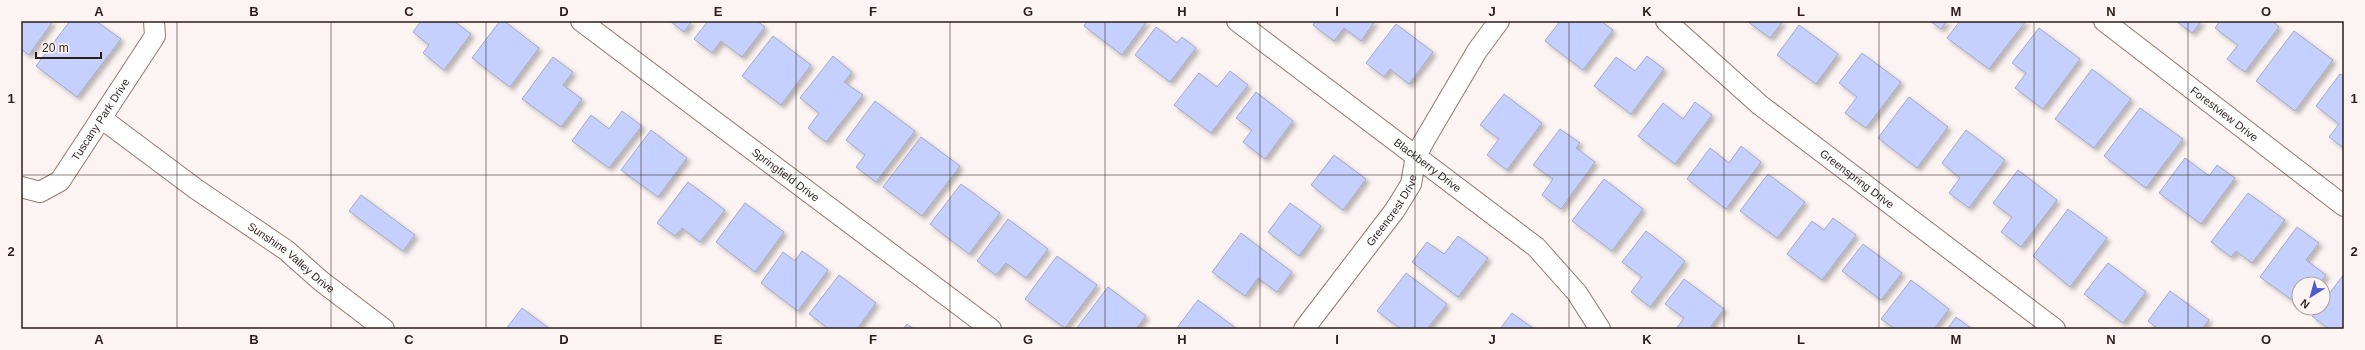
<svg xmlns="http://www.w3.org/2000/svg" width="2365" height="350" font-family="Arial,sans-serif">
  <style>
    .building { fill: #c6d0fe; stroke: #a1a8c6; filter: url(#shadow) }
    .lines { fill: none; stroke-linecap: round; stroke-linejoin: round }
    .street-casing { stroke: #96776a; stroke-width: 22 }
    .street { stroke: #fff; stroke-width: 20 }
    .grid { fill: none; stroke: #2b1e1a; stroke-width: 1; stroke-opacity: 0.55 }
    .labels { text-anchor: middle; stroke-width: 3; stroke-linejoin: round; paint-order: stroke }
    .street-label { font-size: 11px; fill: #2b1e1a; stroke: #fcf4f2 }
    .neatline { fill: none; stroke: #2b1e1a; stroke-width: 1.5 }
    .grid-label { font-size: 13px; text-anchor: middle; font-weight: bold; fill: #2b1e1a }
  </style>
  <defs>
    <filter id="shadow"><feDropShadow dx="3.5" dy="3.5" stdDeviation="2" flood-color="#0004"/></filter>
  </defs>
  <rect width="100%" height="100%" fill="#fcf4f2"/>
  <!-- building -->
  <path class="building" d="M21 21H53L29 55 21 49Z
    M70 21H96L121 39 77 97 36 66Z
    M421 21H454L471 34 444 70 423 53 429 45 413 32Z
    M500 21H504L539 48 510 87 472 58Z
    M670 21H692L684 32Z
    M708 21H757L765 27 742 57 721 41 712 53 694 39Z
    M1087 21H1147L1122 55 1084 26Z
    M1315 21H1375L1361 41 1344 28 1334 41 1313 25Z
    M1560 21H1601L1613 30 1583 70 1545 41Z
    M1747 21H1783L1770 38Z
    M1930 21H1947L1941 29Z
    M1960 21H2026L1989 69 1947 38Z
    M2176 21H2202L2192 33Z
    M2220 21H2272L2279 27 2245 72 2227 59 2238 45 2215 28Z
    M1396 24 1433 52 1409 84 1390 69 1384 77 1366 63Z
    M1799 25 1838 54 1816 84 1777 55Z
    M1156 27 1177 43 1182 37 1196 48 1170 82 1135 55Z
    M2039 28 2080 59 2043 109 2015 88 2026 73 2012 63Z
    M2294 31 2333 60 2295 111 2256 81Z
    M773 36 811 65 781 105 742 76Z
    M1862 53 1901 82 1866 128 1845 113 1857 97 1839 83Z
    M833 56 852 72 844 82 863 95 826 142 808 128 819 113 800 98Z
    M1647 56 1664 69 1631 114 1594 86 1616 57 1635 71Z
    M553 57 573 72 563 85 582 99 561 127 522 99Z
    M2092 69 2131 99 2094 148 2055 119Z
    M1230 71 1248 85 1211 133 1174 105 1199 73 1217 87Z
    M2340 74 2344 76V148L2329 137 2339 124 2316 106Z
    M1256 92 1293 121 1265 159 1243 142 1252 130 1236 118Z
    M1504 94 1542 123 1507 170 1487 155 1499 139 1480 125Z
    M1909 97 1948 127 1917 168 1878 138Z
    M875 101 915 131 876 182 856 167 865 155 846 140Z
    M1695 102 1712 115 1675 164 1638 136 1663 103 1683 119Z
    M2140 108 2183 139 2146 188 2104 156Z
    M622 111 642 126 609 168 572 141 591 115 609 129Z
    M1560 129 1580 143 1576 148 1595 162 1561 209 1542 195 1553 179 1533 165Z
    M651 130 687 158 658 197 621 170Z
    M1966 130 2005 160 1969 208 1949 193 1960 178 1942 163Z
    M921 137 960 166 922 216 883 187Z
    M1741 146 1761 162 1726 209 1687 179 1710 148 1729 163Z
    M1334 155 1366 179 1343 210 1311 185Z
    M2185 158 2209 176 2217 165 2235 178 2201 224 2159 193Z
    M2018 170 2057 200 2021 247 2001 232 2012 217 1993 203Z
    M1768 174 1805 202 1777 238 1740 211Z
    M1604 179 1643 209 1612 251 1572 221Z
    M688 182 725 210 700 242 682 228 675 236 657 223Z
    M961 184 1000 213 969 254 930 224Z
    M2248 193 2285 220 2252 263 2236 251 2231 257 2211 242Z
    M361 195 415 235 403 251 349 211Z
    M745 203 784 232 755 272 716 242Z
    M1290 203 1321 226 1299 256 1268 232Z
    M2068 209 2107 238 2070 287 2033 256Z
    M1833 218 1856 235 1822 280 1787 254 1812 221 1824 230Z
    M1008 219 1048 249 1026 278 1006 263 996 275 977 261Z
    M2297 227 2319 243 2306 260 2326 275 2319 284H2299V305L2260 277Z
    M1646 231 1685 261 1650 307 1631 292 1642 277 1622 262Z
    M1241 233 1292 272 1277 292 1258 278 1245 296 1212 272Z
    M1458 236 1488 258 1458 297 1412 262 1427 242 1444 254Z
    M1863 244 1902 273 1881 300 1842 271Z
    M802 251 828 270 798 311 761 283 783 252 795 261Z
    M1057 256 1097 285 1065 328 1025 299Z
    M2108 263 2146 292 2123 323 2084 294Z
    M1406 273 1447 304 1427 329H1401L1377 311Z
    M2344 274V329H2329L2312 316 2318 308H2323V302Z
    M839 275 876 303 857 329H829L809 314Z
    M1684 279 1724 309 1709 329H1676L1684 318 1665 304Z
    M1911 280 1949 309 1934 329H1895L1881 319Z
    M1108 287 1146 316 1136 329H1076Z
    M2170 291 2209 320 2202 329H2158L2148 321Z
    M1198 300 1237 329H1176Z
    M522 308 550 329H506Z
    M1512 313 1534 329H1500Z
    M1956 317 1972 329H1947Z
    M907 324 914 329H903Z"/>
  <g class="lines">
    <defs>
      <g id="street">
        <path id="s1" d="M581 21 991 329"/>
        <path id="s2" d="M1237 21 1536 247 1577 293 1600 329"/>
        <path id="s3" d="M1666 21 1760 105 2055 329"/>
        <path id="s4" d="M2104 21 2344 206"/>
        <path id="s5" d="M101 118 196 189 286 250 321 281 384 329"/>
        <path id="s6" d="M21 187 40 192 60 181 155 36 154 21"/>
        <path id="s7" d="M1304 329 1395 210 1411 184 1416 156 1424 141 1477 51 1499 21"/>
      </g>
    </defs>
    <!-- street casing -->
    <use href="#street" class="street-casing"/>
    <!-- street -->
    <use href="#street" class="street"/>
  </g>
  <!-- grid -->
  <path class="grid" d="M177 21V329M331 21V329M486 21V329M641 21V329M796 21V329M950 21V329M1105 21V329M1260 21V329M1415 21V329M1569 21V329M1724 21V329M1879 21V329M2034 21V329M2188 21V329M21 175H2344"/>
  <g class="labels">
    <!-- street labels -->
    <g class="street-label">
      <text dy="4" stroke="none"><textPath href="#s4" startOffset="152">Forestview Drive</textPath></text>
      <text dy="4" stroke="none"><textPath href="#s6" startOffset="116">Tuscany Park Drive</textPath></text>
      <text dy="4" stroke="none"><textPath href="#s2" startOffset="239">Blackberry Drive</textPath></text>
      <text dy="4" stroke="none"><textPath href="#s1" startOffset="256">Springfield Drive</textPath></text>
      <text dy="4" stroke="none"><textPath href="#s3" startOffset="248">Greenspring Drive</textPath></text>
      <text dy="4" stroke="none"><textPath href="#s7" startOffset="148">Greencrest Drive</textPath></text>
      <text dy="4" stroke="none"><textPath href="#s5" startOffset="236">Sunshine Valley Drive</textPath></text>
    </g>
  </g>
  <!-- border -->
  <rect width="2365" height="350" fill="none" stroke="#fcf4f2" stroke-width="44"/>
  <!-- north arrow -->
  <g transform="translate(2311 296) rotate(217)"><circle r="19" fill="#fcf4f2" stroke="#a89e9c"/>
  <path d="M0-3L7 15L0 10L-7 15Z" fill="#515ad0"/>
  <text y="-6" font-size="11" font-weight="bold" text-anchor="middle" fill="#2b1e1a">N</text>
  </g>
  <!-- scale -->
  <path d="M36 52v6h65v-6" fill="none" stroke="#2b1e1a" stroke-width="2"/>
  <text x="42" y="52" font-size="12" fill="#2b1e1a" stroke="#fcf4f2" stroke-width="3" paint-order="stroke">20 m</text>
  <rect x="22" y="22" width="2321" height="306" class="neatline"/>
  <g class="grid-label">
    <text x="99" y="16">A</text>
    <text x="254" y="16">B</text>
    <text x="409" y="16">C</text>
    <text x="564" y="16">D</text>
    <text x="718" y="16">E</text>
    <text x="873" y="16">F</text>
    <text x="1028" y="16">G</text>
    <text x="1182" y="16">H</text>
    <text x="1337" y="16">I</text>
    <text x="1492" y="16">J</text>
    <text x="1647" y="16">K</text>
    <text x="1801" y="16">L</text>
    <text x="1956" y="16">M</text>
    <text x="2111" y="16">N</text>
    <text x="2266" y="16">O</text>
    <text x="11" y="103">1</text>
    <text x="2354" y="103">1</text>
    <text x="11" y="256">2</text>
    <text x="2354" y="256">2</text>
    <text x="99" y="344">A</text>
    <text x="254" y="344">B</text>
    <text x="409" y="344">C</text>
    <text x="564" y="344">D</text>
    <text x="718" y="344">E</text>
    <text x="873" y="344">F</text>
    <text x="1028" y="344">G</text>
    <text x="1182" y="344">H</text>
    <text x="1337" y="344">I</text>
    <text x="1492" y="344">J</text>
    <text x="1647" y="344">K</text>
    <text x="1801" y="344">L</text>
    <text x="1956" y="344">M</text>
    <text x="2111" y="344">N</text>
    <text x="2266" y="344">O</text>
  </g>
</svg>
